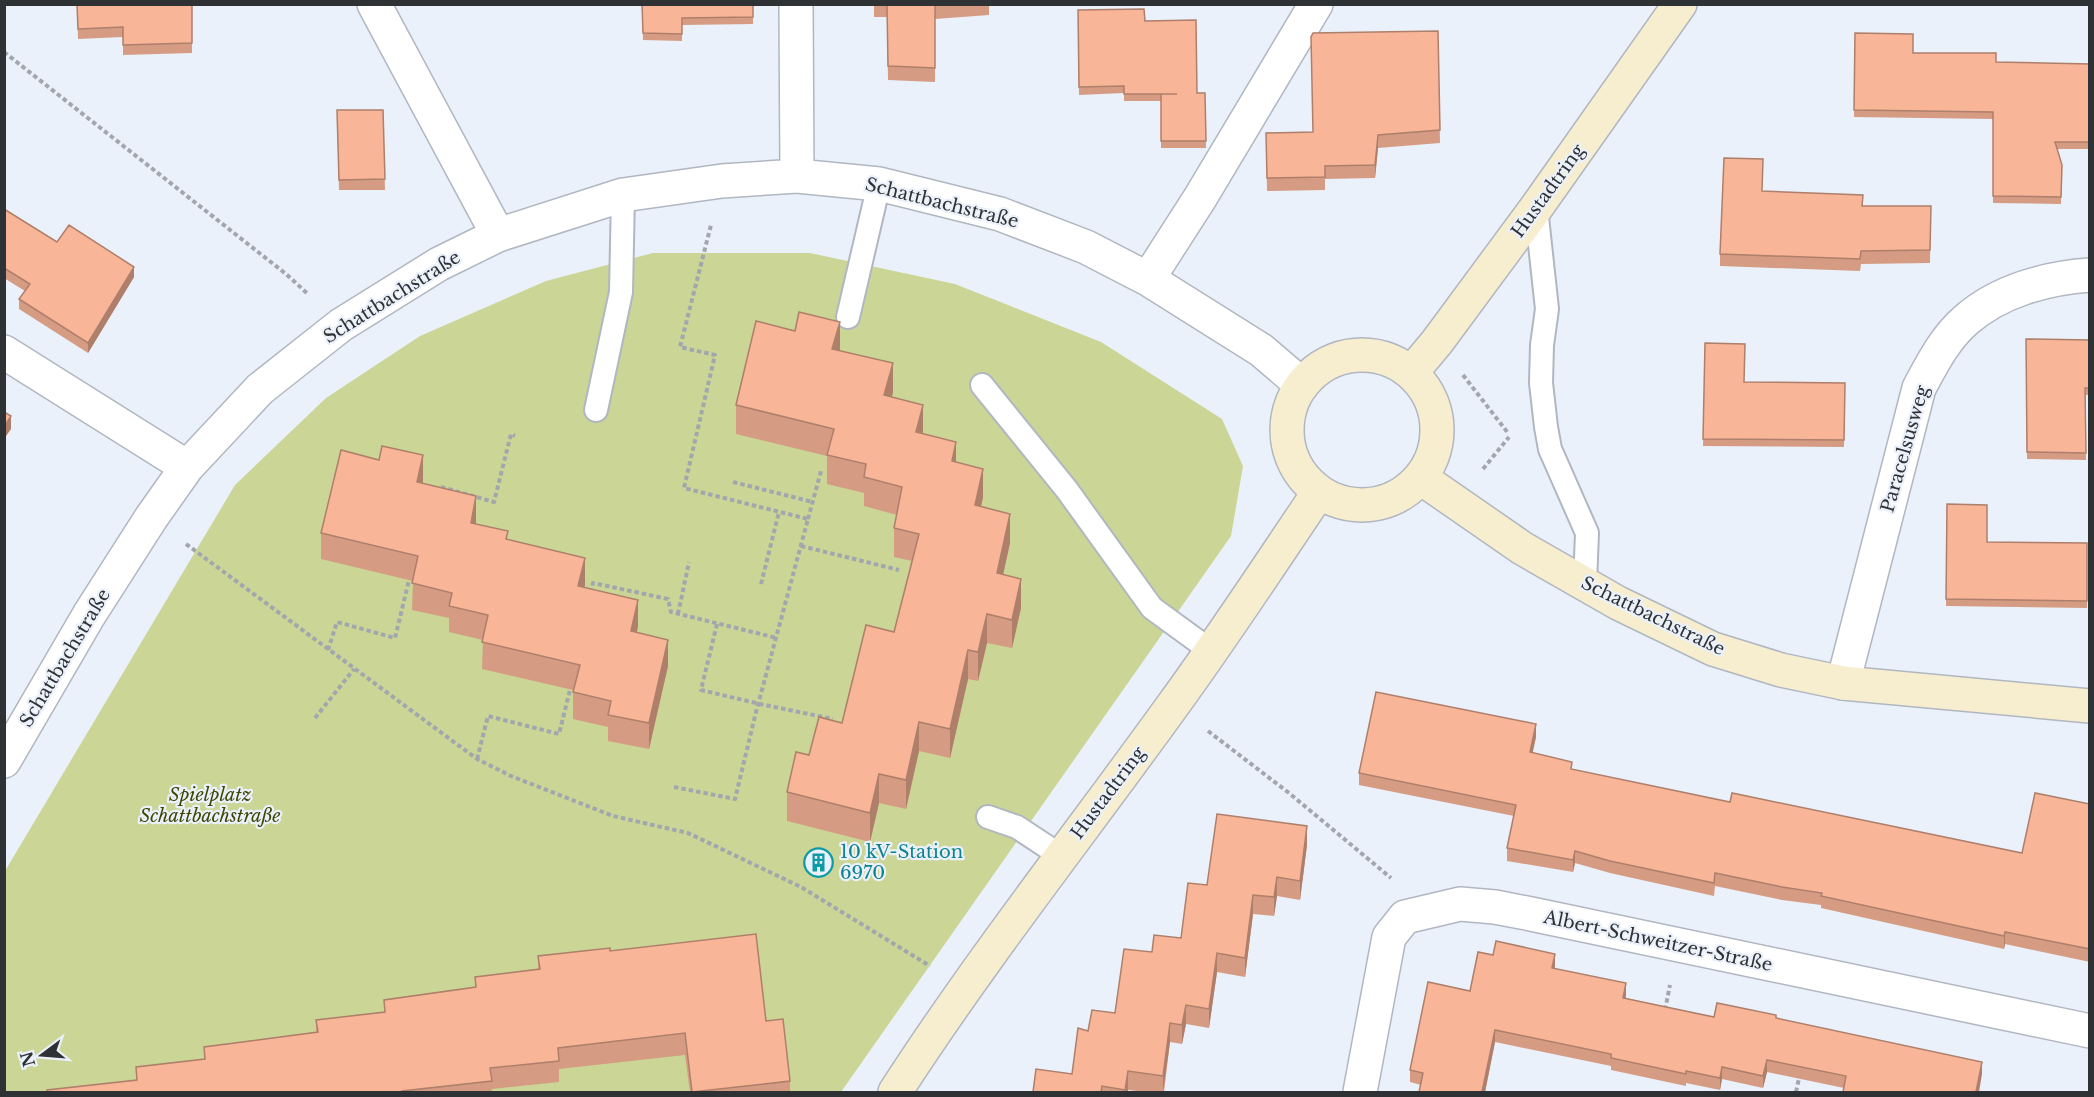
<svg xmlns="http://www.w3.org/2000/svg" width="2094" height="1097" font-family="'Libre Baskerville',serif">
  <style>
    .green { fill: #cad596 }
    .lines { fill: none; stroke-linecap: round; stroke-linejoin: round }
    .lane-casing { stroke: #b1b7c0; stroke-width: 26 }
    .street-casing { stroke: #b1b7c0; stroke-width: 36 }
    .secondary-casing { stroke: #b1b7c0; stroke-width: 36 }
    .path { stroke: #a2a7ae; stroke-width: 4; stroke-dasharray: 4.5 3; stroke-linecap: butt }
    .lane { stroke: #fff; stroke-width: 22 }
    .street { stroke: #fff; stroke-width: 33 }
    .secondary { stroke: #f7edcf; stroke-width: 33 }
    .wall { fill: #d59c83 }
    .shaded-wall { fill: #ae7f6a }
    .building { fill: #f8b598; stroke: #ae7f6a; stroke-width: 1.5 }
    .labels { text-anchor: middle; stroke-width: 4.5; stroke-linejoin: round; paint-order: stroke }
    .street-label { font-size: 18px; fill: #2f3235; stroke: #ebf1fb }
    .park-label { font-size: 18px; font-style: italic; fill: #3f4603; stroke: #ebf1fb }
    .culture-label { font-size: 18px; fill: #0d838f; stroke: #ebf1fb; text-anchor: start }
  </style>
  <rect width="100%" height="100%" fill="#ebf1fb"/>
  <!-- green -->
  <path class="green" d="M653 253H810L955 284 1101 342 1222 419 1243 466 1231 536 841 1092H5V871L235 485 326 398 420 336 546 281Z"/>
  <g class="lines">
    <defs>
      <path id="lane" d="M1536 208 1547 309 1542 345 1541 383 1546 427 1550 449 1587 533 1585 583
        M848 317 879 184
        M982 385 1067 490 1152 608 1211 651
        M596 410 621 292 623 195
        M988 817 1017 827 1061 856"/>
      <path id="street" d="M374 4 498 235
        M796 4 797 176
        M1148 279 1200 198 1316 4
        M4 352 187 467
        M1843 683 1919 388C1932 364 1945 338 1966 320 1999 291 2046 278 2090 275
        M4 761 89 615 151 518 187 467 260 389 341 325 439 264 498 235 623 195 722 181 797 176 879 184 1000 214 1086 247 1148 279 1261 350 1302 385
        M1360 1092 1389 937 1405 917 1460 904 1495 907 1531 914 2090 1031"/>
      <path id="secondary" d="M1287 430a75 75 0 1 1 150 0a75 75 0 1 1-150 0Z
        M1411 373 1437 342 1536 208 1680 4
        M1421 478 1522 548 1618 603 1713 649 1781 670 1843 683 2090 706
        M895 1092C981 959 1080 834 1173 705 1224 635 1271 563 1319 492"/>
    </defs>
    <!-- lane casing -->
    <use href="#lane" class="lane-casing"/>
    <!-- street casing -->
    <use href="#street" class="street-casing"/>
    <!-- secondary casing -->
    <use href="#secondary" class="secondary-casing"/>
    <!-- path -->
    <path class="path" d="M4 52 286 274 309 295
      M1463 375 1508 433
      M1483 469 1509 437
      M733 482 813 502
      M441 487 494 502 511 434 515 436
      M808 519 821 471
      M186 544 477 759 511 776 613 816 688 833 801 887 930 966
      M801 546 899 570
      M761 584 779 512
      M591 593 593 583 668 599 671 612 777 638
      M678 614 689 562
      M717 624 701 690 760 704 833 719
      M328 650 337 622 395 638 409 580
      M315 718 354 669
      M1208 731 1289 793 1391 878
      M477 759 488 716 559 734 570 690
      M674 787 735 799 756 712 808 519 684 488 715 355 680 347 711 225
      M1665 1010 1670 985
      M1796 1092 1800 1074"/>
    <!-- lane -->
    <use href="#lane" class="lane"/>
    <!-- street -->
    <use href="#street" class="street"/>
    <!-- secondary -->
    <use href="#secondary" class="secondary"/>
  </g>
  <!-- wall -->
  <path class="wall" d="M77 4H192V53L123 55V37L78 39Z
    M642 4H753V24L682 25V41L643 40Z
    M874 4H989V15L935 19V82L888 80 887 17H874Z
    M1078 10 1145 21 1197 93H1205L1206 148H1161V101H1124V93L1079 95Z
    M1438 31 1440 143 1378 148 1375 178 1325 179V190L1267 191 1266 133 1313 132Z
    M1855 33 1913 53 1996 62 2090 64V149H2057L2062 165 2061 204 1993 203V119L1854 117Z
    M337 110H383L385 190H339Z
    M1762 191 1863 206H1931L1930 263 1861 264 1860 271 1720 266V254Z
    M4 209 57 242 134 277 88 353 19 309V299L25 291 4 278Z
    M2026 339 2090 340V395H2085L2086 460 2027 459Z
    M1705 343 1744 382 1845 383 1844 447 1703 446Z
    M840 351 893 392 892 397 923 433 956 463 983 497 981 507 1010 543 1003 575 1021 608 1012 648 987 643 978 681 968 679 950 758 919 751 906 809 879 803 870 842 787 821V792L809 755 842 723 894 632 912 561 894 557V528L897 515 864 506V493L827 484V456L736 434V405Z
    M379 460 423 481V483L475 524 508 540 585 585 584 587 638 626 637 632 668 666 649 749 608 741V727L573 719V690L482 669 483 640 449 632V618L412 610 413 581 321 559V533Z
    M1947 504 1987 542 2087 543V608L1946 606Z
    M1536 737 1532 753 1572 770 1730 802 2022 853 2090 804V962L2005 944 2004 949 1821 908V905L1782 900 1715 886 1714 896 1610 873 1575 863 1573 872 1507 861V848L1514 816 1359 785V773Z
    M1307 845 1300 900 1277 896 1274 916 1253 914 1245 977 1217 972 1209 1028 1186 1024 1182 1044 1170 1042 1164 1092H1147L1128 1090V1092H1033L1072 1074 1088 1031 1115 1013 1152 952 1181 938 1207 885Z
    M610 951 766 1021 790 1081V1092H690L685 1055 559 1069V1082L492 1089V1092H47L136 1080V1067L204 1059V1047L316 1032V1020L384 1012V1000L475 987V977L538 969V956Z
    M1493 955 1555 966 1554 969 1626 995V998L1714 1017 1776 1018 1982 1074 1844 1088 1767 1072 1763 1088 1722 1079 1720 1090 1686 1083V1086L1611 1070V1066L1495 1042 1485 1092H1419L1421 1085 1410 1082V1070L1470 991Z"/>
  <!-- shaded-wall -->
  <path class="shaded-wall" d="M1378 135V148L1375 178V165Z
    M134 267V277L88 353V343Z
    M840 322V351L832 349Z
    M893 363V392L884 424V395Z
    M923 405V433L916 432Z
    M11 416V429L4 439V427Z
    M956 442V471L952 461Z
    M423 455V481L417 508V482Z
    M983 469V497L975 534V505Z
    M476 496V522L471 549V523Z
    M1010 514V543L997 602V573Z
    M585 558V585L578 612V586Z
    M1021 579V608L1012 648V620Z
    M638 600V626L631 657V631Z
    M987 614V643L978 681V652Z
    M668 640V666L649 749V723Z
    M968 650V679L950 758V729Z
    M919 722V751L906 809V780Z
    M1536 724V737L1530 765V752Z
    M879 774V803L870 842V813Z
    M1307 826V845L1300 900V881Z
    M1575 851V863L1573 872V860Z
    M1277 877V896L1274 916V897Z
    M1253 895V914L1245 977V958Z
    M2005 932V944L2004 949V936Z
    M1217 953V972L1209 1028V1009Z
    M1555 954V966L1552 981V968Z
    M1626 983V995L1623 1010V998Z
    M1186 1005V1024L1182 1044V1025Z
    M1170 1023V1042L1163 1092V1076Z
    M1495 1030V1042L1485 1092H1482Z
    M1767 1060V1072L1763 1088V1076Z
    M1982 1062V1074L1979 1092H1976Z
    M1722 1067V1079L1720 1090V1078Z
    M1128 1071V1092H1125Z"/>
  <!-- building -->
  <path class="building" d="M77 4H192V43L123 45V27L78 29Z
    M642 4H753V17L682 18V34L643 33Z
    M887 4H943L935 5V68L888 66Z
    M1144 9 1145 21 1196 20 1197 93H1205L1206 141H1161V94H1177H1124V86L1079 87 1078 10Z
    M1438 31 1440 130 1378 135 1375 165 1325 166V177L1267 178 1266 133 1313 132 1311 37 1313 33Z
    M1855 33 1913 34V53H1996V62L2090 64V142H2055L2062 165 2061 197 1993 196V112L1854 110Z
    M337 110H383L385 179 339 180Z
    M1724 158 1763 159 1762 191 1863 195 1862 206H1931L1930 250 1861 251 1860 259 1720 254Z
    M4 209 57 242 69 225 134 267 88 343 19 299 30 284 4 268Z
    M799 312 840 322 832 349 893 363 884 395 923 405 916 432 956 442 952 461 983 469 975 505 1010 514 997 573 1021 579 1012 620 987 614 978 652 968 650 950 729 919 722 906 780 879 774 870 813 787 792 796 752 809 755 819 717 842 723 866 625 894 632 919 534 894 528 902 487 864 477 866 464 827 455 834 429 736 405 756 321 795 331Z
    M2026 339 2090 340V388H2085L2086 453 2027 452Z
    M1705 343 1745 344 1744 382 1845 383 1844 440 1703 439Z
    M4 412 11 416 4 427Z
    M382 446 423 455 417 482 476 496 471 523 508 531 506 539 585 558 578 586 638 600 631 631 668 640 649 723 608 715 611 701 573 692 580 665 482 642 488 615 449 606 452 593 412 583 418 556 321 533 341 450 379 460Z
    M1947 504 1987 505V542L2087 543V601L1946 599Z
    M1376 692 1536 724 1530 752 1572 762 1571 769 1730 802 1732 793 2022 853 2035 793 2090 804V949L2005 932 2004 936 1821 896 1822 893 1782 887 1715 873 1714 883 1610 861 1575 851 1573 860 1507 848 1516 805 1359 773Z
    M1217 814 1307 826 1300 881 1277 877 1274 897 1253 895 1245 958 1217 953 1209 1009 1186 1005 1182 1025 1170 1023 1163 1076 1128 1071 1125 1090 1102 1086 1101 1092H1033L1036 1069 1072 1074 1078 1028 1088 1031 1092 1010 1115 1013 1124 949 1152 952 1154 935 1181 938 1188 883 1207 885Z
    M756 934 766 1021 783 1019 790 1081 692 1092 685 1033 558 1048 559 1061 490 1068 492 1081 402 1091V1092H47V1090L137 1080 136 1067 205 1059 204 1047 318 1032 316 1020 385 1012 384 1000 476 987 475 977 540 969 538 956 610 948V951Z
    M1496 941 1555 954 1552 968 1626 983 1623 998 1714 1017 1717 1003 1776 1015V1018L1982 1062 1976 1092H1843L1846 1076 1767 1060 1763 1076 1722 1067 1720 1078 1686 1071V1074L1611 1058V1054L1495 1030 1482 1092H1419L1423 1073 1410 1070 1428 982 1470 991 1478 952 1493 955Z"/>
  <!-- icons -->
  <defs>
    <symbol id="building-ring" viewBox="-11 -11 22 22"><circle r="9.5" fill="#ebf1fb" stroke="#0f9aa8" stroke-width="1.5"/><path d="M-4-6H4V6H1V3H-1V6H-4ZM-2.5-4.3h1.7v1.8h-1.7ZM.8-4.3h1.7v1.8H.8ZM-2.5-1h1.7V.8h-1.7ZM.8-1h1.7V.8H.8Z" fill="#0f9aa8"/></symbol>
  </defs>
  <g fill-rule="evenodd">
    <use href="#building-ring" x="802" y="846" width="33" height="33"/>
  </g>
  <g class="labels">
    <!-- street labels -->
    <g class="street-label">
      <text transform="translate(1548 191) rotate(-54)" y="6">Hustadtring</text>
      <text transform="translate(942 203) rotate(14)" y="6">Schattbachstraße</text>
      <text transform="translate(392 297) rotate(-32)" y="6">Schattbachstraße</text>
      <text transform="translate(1905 449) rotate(-74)" y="6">Paracelsusweg</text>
      <text transform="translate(1653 616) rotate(26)" y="6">Schattbachstraße</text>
      <text transform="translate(65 658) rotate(-59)" y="6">Schattbachstraße</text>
      <text transform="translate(1108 793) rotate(-53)" y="6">Hustadtring</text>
      <text transform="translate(1658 941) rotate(12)" y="6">Albert-Schweitzer-Straße</text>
    </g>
    <!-- park labels -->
    <g class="park-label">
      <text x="210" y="801">Spielplatz<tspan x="210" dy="21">Schattbachstraße</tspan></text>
    </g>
    <!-- culture labels -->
    <g class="culture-label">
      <text x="840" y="858">10 kV-Station<tspan x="840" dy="21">6970</tspan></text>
    </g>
  </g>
  <!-- border -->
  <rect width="2094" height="1097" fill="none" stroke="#2f3235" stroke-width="12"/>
  <!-- north arrow -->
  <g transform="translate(42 1055) rotate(254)" stroke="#ebf1fb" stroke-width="4.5" paint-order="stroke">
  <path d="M0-4.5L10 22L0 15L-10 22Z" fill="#2f3235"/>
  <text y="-9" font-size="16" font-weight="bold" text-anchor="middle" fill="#2f3235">N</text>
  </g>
</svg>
